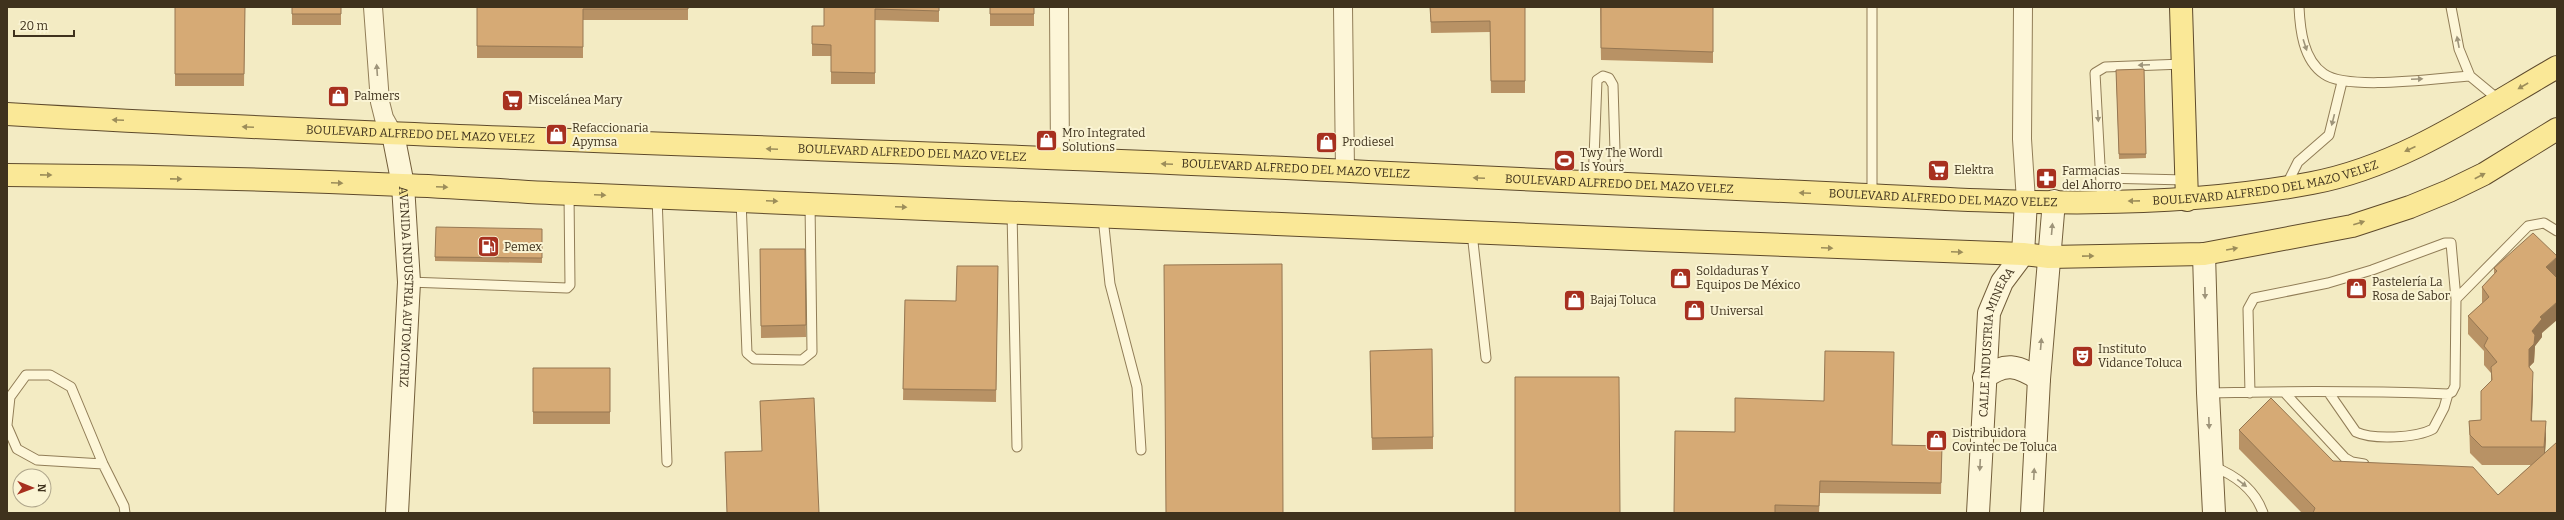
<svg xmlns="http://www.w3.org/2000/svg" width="2564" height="520" font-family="Bitter,serif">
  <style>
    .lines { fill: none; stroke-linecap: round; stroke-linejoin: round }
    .lane-casing { stroke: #917d57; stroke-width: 11 }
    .street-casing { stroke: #917d57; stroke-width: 20 }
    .secondary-casing { stroke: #735e3a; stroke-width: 24 }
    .primary-casing { stroke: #5e4a2c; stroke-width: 24 }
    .lane { stroke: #fdf6d8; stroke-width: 9 }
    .street { stroke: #fdf6d8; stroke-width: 18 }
    .secondary { stroke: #fdf6d8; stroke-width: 22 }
    .primary { stroke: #fae897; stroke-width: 22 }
    .wall { fill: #b89265 }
    .shaded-wall { fill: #967752 }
    .building { fill: #d6aa75; stroke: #967752 }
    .oneway { fill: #9e947a }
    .oneway2 { fill: #9c8d5a }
    .labels { text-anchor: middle; stroke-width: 4; stroke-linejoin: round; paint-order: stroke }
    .poi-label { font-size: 12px; fill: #3f321d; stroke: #faf4d4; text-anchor: start }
    .street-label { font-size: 12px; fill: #3f321d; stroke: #faf4d4 }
  </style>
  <rect width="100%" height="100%" fill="#f3ebc3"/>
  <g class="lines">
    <defs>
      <path id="lane" d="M2299 7C2300 29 2303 60 2324 74 2348 91 2438 78 2470 76
        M2451 7 2459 49 2470 76 2499 100
        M2102 178 2186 180
        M1593 184 1597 80 1603 76 1609 78 1613 85 1616 184
        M2286 186 2298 162 2329 135 2342 82
        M1872 196V7
        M657 197 667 462
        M741 200 747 353 754 359 802 360 812 352 810 203
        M2102 202 2095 73 2105 67 2183 64
        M1012 212 1017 447
        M1103 217 1110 284 1137 387 1141 450
        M1472 233 1486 358
        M409 282 567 288 570 285 569 194
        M2456 299 2528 226 2544 223 2557 231
        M2208 393C2287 391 2368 391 2448 394L2452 392 2455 386 2456 299 2451 243H2445L2372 270 2328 283 2254 298 2248 309 2250 393
        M2285 393 2345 458 2352 462 2364 464
        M2329 393 2356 432C2373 440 2416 438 2433 429L2444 408 2448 394
        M7 425 10 397 26 375H50L71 387 103 464 124 506 125 513
        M7 426 17 449 37 460 103 464
        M2212 466C2235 475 2255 489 2263 513"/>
      <path id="street" d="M373 7 380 102 384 118 393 134
        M1059 7 1060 159
        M1343 7 1345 171
        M2023 7 2022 139 2026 201"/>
      <g id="secondary">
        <path id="s1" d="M393 134 403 185 409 282 397 513"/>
        <path d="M2204 254 2208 393 2214 513"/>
        <path d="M1984 378C2005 362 2017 365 2039 379"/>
        <path id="s2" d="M1978 513 1989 313 2002 282 2023 254 2026 201"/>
        <path d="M2032 513 2039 379 2054 201"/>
      </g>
      <g id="primary">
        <path d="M2181 7 2187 200"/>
        <path id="s3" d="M7 114C460 141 914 149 1368 172 1527 180 1687 187 1847 194 2001 202 2159 212 2312 183 2402 166 2480 111 2557 67"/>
        <path d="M7 175C139 176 271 179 402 185 460 187 517 192 574 194 1058 211 1540 238 2023 254L2049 257 2204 254 2352 226 2410 207 2449 191 2484 174 2557 129"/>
      </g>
    </defs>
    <!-- lane casing -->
    <use href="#lane" class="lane-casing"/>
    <!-- street casing -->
    <use href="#street" class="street-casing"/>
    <!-- secondary casing -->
    <use href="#secondary" class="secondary-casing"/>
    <!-- primary casing -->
    <use href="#primary" class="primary-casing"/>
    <!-- lane -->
    <use href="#lane" class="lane"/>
    <!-- street -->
    <use href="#street" class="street"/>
    <!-- secondary -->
    <use href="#secondary" class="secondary"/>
    <!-- primary -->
    <use href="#primary" class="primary"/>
  </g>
  <!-- wall -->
  <path class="wall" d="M175 7H245L244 86H175Z
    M292 7H341V25H292Z
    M477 7H688V20H583V58H477Z
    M824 7H939V22L875 20V84H831V56H812V26H824Z
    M990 7H1034V26H990Z
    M1430 7H1525V93H1491L1490 32 1431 33Z
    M1600 7H1713V63L1601 60Z
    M2144 69 2146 158 2119 159 2116 70Z
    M542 229V263L435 261V257Z
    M760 249H805L806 337 761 338Z
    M998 266 996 402 903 400 905 300 956 301Z
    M2494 268 2556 277 2542 333V337L2535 346 2534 362 2529 367 2533 390 2532 421 2546 439 2545 453 2557 513H2302L2239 449V430L2333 461 2498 495 2531 465H2482L2470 453 2469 421 2481 420 2491 381V373L2484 365V351L2468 334V316L2482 303V287L2494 274Z
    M1370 362 1433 437V449L1372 450Z
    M533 368H610V424H533Z
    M760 401 819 513H727L725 452 762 451Z
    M1824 401 1892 445 1942 446 1941 494 1820 493 1819 513H1674L1735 432Z"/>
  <!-- shaded-wall -->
  <path class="shaded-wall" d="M2557 257V275L2546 285V267Z
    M2557 302V320L2542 333V337L2535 346 2534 362 2529 367V385V349L2532 331 2540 317Z
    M2533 372V390L2531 439V421Z
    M2546 421V439L2544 465V447Z"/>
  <!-- building -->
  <path class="building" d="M175 7H245L244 74H175Z
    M292 7H341V14H292Z
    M477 7H688V9H583V47L477 46Z
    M824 7H939V11L875 9V73L831 72V45L812 44V26H824Z
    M990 7H1034V14H990Z
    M1430 7H1525V81H1491L1490 21 1431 22Z
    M1601 7H1713V52L1601 48Z
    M2144 69 2146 154H2119L2116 70Z
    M436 227 542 229V258L435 257Z
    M2533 233 2557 256V257L2546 267 2557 278V302L2540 317 2542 319 2532 331 2535 335 2534 344 2529 349V367L2533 372 2531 421H2546L2544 447H2482L2470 435 2469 421 2481 420V391L2492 380 2491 367 2497 362 2484 346 2488 338 2468 316 2489 297 2482 287 2497 271 2494 268Z
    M760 249H805L806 325 761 326Z
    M1282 264 1283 513H1166L1164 265Z
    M957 266H998L996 390 903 389 905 300 956 301Z
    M1432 349 1433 437 1372 438 1370 351Z
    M1825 351 1894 352 1892 445 1942 446 1941 483 1820 481 1819 506 1775 505V513H1674L1675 431 1735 432V398L1824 401Z
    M533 368H610V412H533Z
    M1515 377H1619L1620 513H1515Z
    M814 398 819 513H727L725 452 762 451 760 401Z
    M2271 398 2333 461 2473 467 2498 495 2557 442V513H2313L2315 508 2239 430Z"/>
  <!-- one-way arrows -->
  <defs><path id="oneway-solid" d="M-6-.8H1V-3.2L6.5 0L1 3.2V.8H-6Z"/></defs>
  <g class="oneway">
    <use href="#oneway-solid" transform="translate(2458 42) rotate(-101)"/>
    <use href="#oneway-solid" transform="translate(2305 45) rotate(72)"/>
    <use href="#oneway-solid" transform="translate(2144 65) rotate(178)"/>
    <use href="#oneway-solid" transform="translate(377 70) rotate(-94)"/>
    <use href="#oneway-solid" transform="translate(2417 79) rotate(-3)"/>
    <use href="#oneway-solid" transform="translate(2098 116) rotate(86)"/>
    <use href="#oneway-solid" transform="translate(2333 120) rotate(104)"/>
    <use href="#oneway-solid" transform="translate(2052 229) rotate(-85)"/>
    <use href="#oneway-solid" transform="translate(2205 293) rotate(89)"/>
    <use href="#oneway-solid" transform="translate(2041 344) rotate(-85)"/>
    <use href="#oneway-solid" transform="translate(2209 423) rotate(88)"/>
    <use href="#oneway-solid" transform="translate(1980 465) rotate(93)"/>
    <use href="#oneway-solid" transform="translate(2034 474) rotate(-87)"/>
    <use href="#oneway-solid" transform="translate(2242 483) rotate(37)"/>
  </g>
  <g class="oneway2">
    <use href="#oneway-solid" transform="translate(2523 86) rotate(150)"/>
    <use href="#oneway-solid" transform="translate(118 120) rotate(-177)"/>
    <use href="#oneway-solid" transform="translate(248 127) rotate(-177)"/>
    <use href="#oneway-solid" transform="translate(772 149) rotate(-178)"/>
    <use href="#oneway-solid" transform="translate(2410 149) rotate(156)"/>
    <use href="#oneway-solid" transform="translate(1167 164) rotate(-178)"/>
    <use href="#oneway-solid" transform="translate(46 175) rotate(1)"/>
    <use href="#oneway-solid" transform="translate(2480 176) rotate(-28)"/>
    <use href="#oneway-solid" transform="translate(1479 178) rotate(-177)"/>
    <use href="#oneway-solid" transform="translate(176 179) rotate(1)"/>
    <use href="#oneway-solid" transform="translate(337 183) rotate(2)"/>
    <use href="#oneway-solid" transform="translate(442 187) rotate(3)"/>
    <use href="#oneway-solid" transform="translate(1805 193) rotate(-177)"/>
    <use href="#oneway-solid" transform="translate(600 195) rotate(2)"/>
    <use href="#oneway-solid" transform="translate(772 201) rotate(2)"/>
    <use href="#oneway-solid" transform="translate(2134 201) rotate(179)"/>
    <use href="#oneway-solid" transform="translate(901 207) rotate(3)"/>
    <use href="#oneway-solid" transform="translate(2359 223) rotate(-17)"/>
    <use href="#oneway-solid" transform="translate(1827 248) rotate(2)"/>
    <use href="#oneway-solid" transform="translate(2232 249) rotate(-10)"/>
    <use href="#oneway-solid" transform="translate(1957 252) rotate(2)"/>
    <use href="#oneway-solid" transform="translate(2088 256) rotate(-1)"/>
  </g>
  <!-- icons -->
  <defs>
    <symbol id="shop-square" viewBox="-11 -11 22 22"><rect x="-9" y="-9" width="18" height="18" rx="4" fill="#a7301f" stroke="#faf4d4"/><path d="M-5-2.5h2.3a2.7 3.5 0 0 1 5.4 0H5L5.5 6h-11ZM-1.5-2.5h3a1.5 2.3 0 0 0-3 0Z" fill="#fff"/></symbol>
    <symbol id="supermarket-square" viewBox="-11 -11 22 22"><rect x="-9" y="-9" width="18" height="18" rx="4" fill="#a7301f" stroke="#faf4d4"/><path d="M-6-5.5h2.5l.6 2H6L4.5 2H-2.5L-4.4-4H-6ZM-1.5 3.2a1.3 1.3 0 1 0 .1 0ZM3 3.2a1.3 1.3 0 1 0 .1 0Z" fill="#fff"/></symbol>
    <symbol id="stadium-square" viewBox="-11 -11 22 22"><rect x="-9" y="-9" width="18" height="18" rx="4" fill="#a7301f" stroke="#faf4d4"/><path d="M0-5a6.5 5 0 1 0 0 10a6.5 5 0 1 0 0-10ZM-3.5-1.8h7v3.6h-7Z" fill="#fff"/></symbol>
    <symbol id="pharmacy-square" viewBox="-11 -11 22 22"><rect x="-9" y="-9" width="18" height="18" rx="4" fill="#a7301f" stroke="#faf4d4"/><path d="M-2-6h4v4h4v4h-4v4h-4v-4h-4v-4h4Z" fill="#fff"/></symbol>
    <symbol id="fuel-square" viewBox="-11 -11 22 22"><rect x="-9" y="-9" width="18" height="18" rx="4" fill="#a7301f" stroke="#faf4d4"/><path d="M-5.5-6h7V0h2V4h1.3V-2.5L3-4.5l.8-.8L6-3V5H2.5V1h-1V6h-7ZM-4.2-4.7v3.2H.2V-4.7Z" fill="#fff"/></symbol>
    <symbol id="theatre-square" viewBox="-11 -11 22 22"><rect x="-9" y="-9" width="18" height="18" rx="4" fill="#a7301f" stroke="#faf4d4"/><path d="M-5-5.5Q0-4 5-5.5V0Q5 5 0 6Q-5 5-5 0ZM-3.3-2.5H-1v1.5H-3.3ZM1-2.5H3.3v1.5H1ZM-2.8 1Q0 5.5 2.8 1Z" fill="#fff"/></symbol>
  </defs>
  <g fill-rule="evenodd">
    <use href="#shop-square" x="326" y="84" width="25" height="25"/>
    <use href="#supermarket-square" x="500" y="88" width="25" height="25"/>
    <use href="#shop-square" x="544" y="122" width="25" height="25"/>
    <use href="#shop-square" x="1034" y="128" width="25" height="25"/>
    <use href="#shop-square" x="1314" y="130" width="25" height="25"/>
    <use href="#stadium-square" x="1552" y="148" width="25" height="25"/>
    <use href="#supermarket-square" x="1926" y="158" width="25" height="25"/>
    <use href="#pharmacy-square" x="2034" y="166" width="25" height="25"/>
    <use href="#fuel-square" x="476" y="234" width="25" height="25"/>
    <use href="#shop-square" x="1668" y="266" width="25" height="25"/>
    <use href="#shop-square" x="2344" y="276" width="25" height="25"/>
    <use href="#shop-square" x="1562" y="288" width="25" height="25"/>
    <use href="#shop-square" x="1682" y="298" width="25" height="25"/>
    <use href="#theatre-square" x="2070" y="344" width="25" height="25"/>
    <use href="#shop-square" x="1924" y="428" width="25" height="25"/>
  </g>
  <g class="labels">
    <!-- poi labels -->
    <g class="poi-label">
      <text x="354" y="100">Palmers</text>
      <text x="528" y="104">Miscelánea Mary</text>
      <text x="572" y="132">Refaccionaria<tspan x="572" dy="14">Apymsa</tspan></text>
      <text x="1062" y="137">Mro Integrated<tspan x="1062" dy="14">Solutions</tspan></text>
      <text x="1342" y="146">Prodiesel</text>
      <text x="1580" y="157">Twy The Wordl<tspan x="1580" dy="14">Is Yours</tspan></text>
      <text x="1954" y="174">Elektra</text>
      <text x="2062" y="175">Farmacias<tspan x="2062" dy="14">del Ahorro</tspan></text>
      <text x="504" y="251">Pemex</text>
      <text x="1696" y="275">Soldaduras Y<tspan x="1696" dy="14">Equipos De México</tspan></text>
      <text x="2372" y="286">Pastelería La<tspan x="2372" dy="14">Rosa de Sabor</tspan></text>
      <text x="1590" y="304">Bajaj Toluca</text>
      <text x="1710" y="315">Universal</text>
      <text x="2098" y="353">Instituto<tspan x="2098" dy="14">Vidance Toluca</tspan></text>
      <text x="1952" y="437">Distribuidora<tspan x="1952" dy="14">Covintec De Toluca</tspan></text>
    </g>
    <!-- street labels -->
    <g class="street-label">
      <text dy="4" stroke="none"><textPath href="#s3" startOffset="414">BOULEVARD ALFREDO DEL MAZO VELEZ</textPath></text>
      <text dy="4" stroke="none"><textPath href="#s3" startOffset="906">BOULEVARD ALFREDO DEL MAZO VELEZ</textPath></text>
      <text dy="4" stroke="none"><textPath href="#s3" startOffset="1290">BOULEVARD ALFREDO DEL MAZO VELEZ</textPath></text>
      <text dy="4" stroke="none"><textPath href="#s3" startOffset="2262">BOULEVARD ALFREDO DEL MAZO VELEZ</textPath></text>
      <text dy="4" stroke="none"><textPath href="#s3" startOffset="1614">BOULEVARD ALFREDO DEL MAZO VELEZ</textPath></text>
      <text dy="4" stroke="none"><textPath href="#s3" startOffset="1938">BOULEVARD ALFREDO DEL MAZO VELEZ</textPath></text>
      <text dy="4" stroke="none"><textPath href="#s1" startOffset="154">AVENIDA INDUSTRIA AUTOMOTRIZ</textPath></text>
      <text dy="4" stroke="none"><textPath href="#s2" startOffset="173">CALLE INDUSTRIA MINERA</textPath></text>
    </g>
  </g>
  <!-- border -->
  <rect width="2564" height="520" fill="none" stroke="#3f321d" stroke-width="16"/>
  <!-- north arrow -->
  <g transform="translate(32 488) rotate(91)"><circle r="19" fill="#faf4d4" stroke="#afa68b"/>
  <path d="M0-3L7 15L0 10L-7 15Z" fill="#a7301f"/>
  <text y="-6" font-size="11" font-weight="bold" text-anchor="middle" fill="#3f321d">N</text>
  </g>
  <!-- scale -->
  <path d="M14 30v6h60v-6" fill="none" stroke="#3f321d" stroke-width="2"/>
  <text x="20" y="30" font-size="12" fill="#3f321d" stroke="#faf4d4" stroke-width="3" paint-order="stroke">20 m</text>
</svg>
